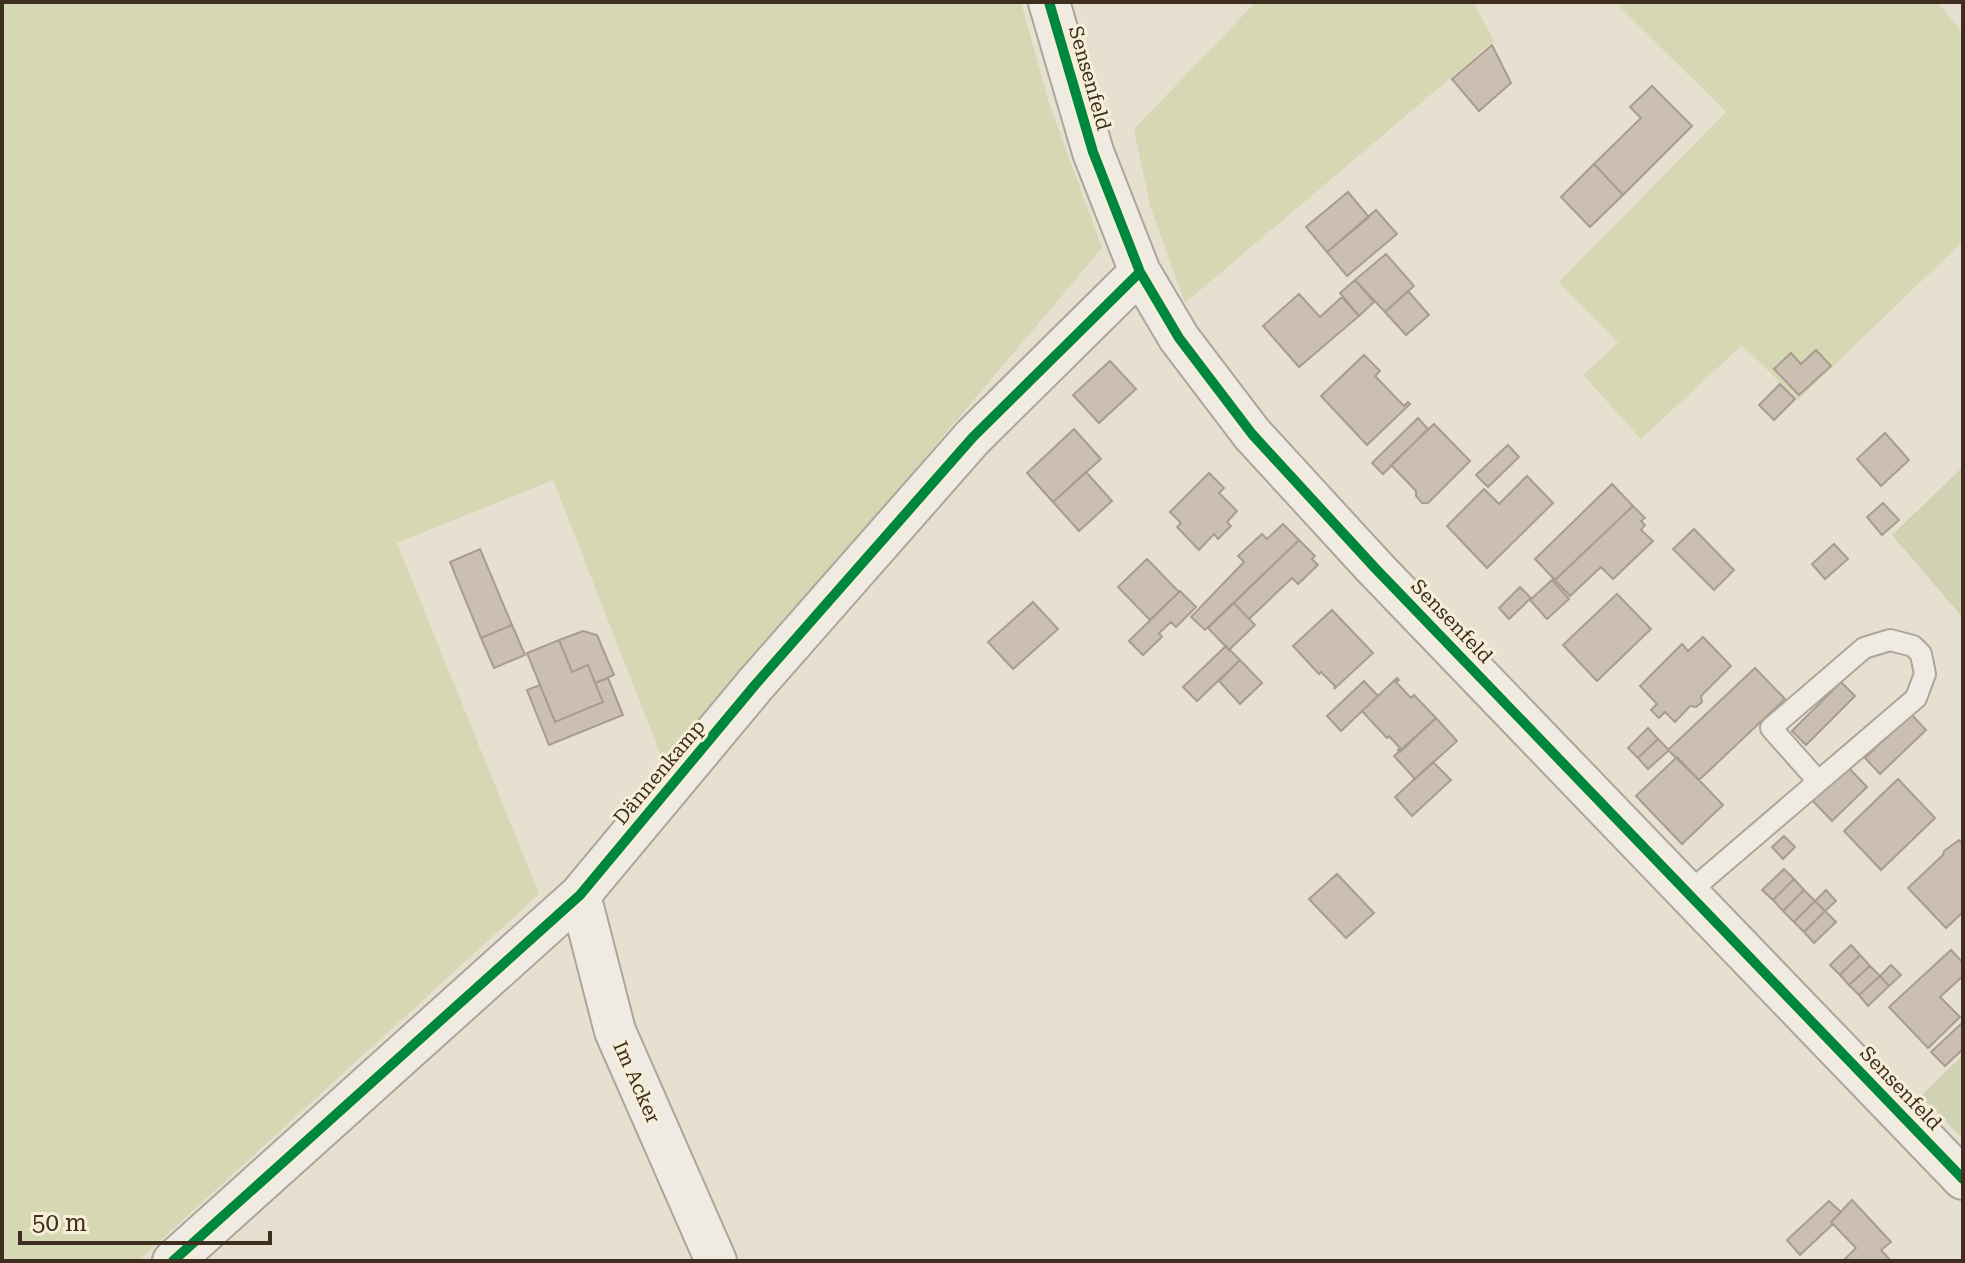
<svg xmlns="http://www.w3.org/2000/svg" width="1965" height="1263" font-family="'Roboto Serif',serif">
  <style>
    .green { fill: #d6d7b3 }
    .cemetery { fill: #d1d1b3 }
    .building { fill: #cbbfb2; stroke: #a89c90; stroke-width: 2 }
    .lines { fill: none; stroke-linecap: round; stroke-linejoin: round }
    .lane-casing { stroke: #ada599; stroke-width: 24 }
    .street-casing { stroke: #ada599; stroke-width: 44 }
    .lane { stroke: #efebe3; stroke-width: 20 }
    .street { stroke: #efebe3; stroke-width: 40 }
    .cycleway-casing { stroke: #f7eed8; stroke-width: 15 }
    .cycleway { stroke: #00873e; stroke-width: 10 }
    .labels { text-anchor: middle; stroke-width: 6; stroke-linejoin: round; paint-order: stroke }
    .street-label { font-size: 20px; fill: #3d2e20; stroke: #f7eed8 }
  </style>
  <rect width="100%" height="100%" fill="#e7e0d1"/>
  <!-- green -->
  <path class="green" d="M2 2H1021L1048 100 1102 248 665 766 553 480 397 543 539 894 138 1261H2Z
    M1256 2H1473L1494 41 1185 303 1150 206 1134 129Z
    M1619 2H1937L1963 33V241L1798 400 1742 345 1641 439 1583 375 1618 343 1559 282 1726 112 1617 4Z"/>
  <!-- cemetery -->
  <path class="cemetery" d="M1963 467V618L1892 535Z
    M1963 1055V1139L1921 1096Z"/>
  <!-- building -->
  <path class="building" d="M1492 45 1511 83 1479 111 1452 79Z
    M1652 86 1692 126 1623 195 1594 164 1641 118 1630 107Z
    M1594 164 1623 195 1590 227 1561 197Z
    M1348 192 1369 217 1327 252 1306 227Z
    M1376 210 1397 234 1347 276 1327 252Z
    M1386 254 1414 286 1385 312 1355 280Z
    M1355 280 1374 302 1359 316 1340 293Z
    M1408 291 1429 315 1406 335 1385 312Z
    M1299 294 1320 317 1342 297 1359 316 1299 367 1263 326Z
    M1816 350 1831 366 1799 395 1774 369 1791 353 1801 364Z
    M1364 355 1380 371 1375 376 1404 406 1408 402 1410 404 1367 445 1321 396Z
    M1110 361 1136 389 1099 423 1073 395Z
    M1780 384 1795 399 1774 420 1759 405Z
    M1418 418 1428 429 1383 474 1372 463Z
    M1434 424 1470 461 1428 503H1422L1416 496V491L1391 465Z
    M1074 429 1101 459 1053 502 1027 473Z
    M1885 433 1909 460 1881 486 1857 459Z
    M1508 445 1519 457 1488 487 1476 475Z
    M1086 472 1112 501 1079 531 1053 502Z
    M1209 473 1224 488 1219 493 1237 511 1227 522 1231 526 1218 539 1214 534 1199 550 1177 527 1181 523 1170 512Z
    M1527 476 1553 503 1487 568 1447 526 1484 489 1499 504Z
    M1612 484 1633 506 1555 580 1535 559Z
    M1883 503 1899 520 1882 535 1867 517Z
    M1633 506 1645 518 1641 521 1645 525 1641 530 1653 541 1613 579 1601 567 1570 596 1555 580Z
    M1283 524 1299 540 1205 630 1191 617 1244 562 1238 556 1262 534 1267 539Z
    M1694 529 1734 570 1714 590 1673 549Z
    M1299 540 1315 556 1312 559 1318 565 1298 584 1292 578 1249 619 1234 603Z
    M1834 544 1848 559 1825 579 1812 564Z
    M480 549 512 625 481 638 450 562Z
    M1147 559 1179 592 1150 620 1118 587Z
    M1552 580 1569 599 1547 619 1530 600Z
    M1520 587 1531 598 1509 619 1499 608Z
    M1180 591 1196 607 1176 627 1171 622 1159 633 1162 637 1143 655 1129 641Z
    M1617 594 1651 629 1597 681 1563 645Z
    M1033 602 1058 629 1013 669 988 642Z
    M1234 603 1255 625 1229 650 1208 628Z
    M1332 610 1373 653 1334 689 1335 686 1321 672 1319 674 1293 646Z
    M512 625 525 655 494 668 481 638Z
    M583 631 597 635 614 675 595 683 588 665 572 672 559 640Z
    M1703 637 1731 666 1701 696 1702 702 1696 707 1690 706 1675 722 1665 712 1659 718 1651 710 1657 704 1640 686 1682 644 1688 651Z
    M559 640 572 672 588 665 603 702 555 722 527 653Z
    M1226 646 1240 660 1197 701 1183 687Z
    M1240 660 1262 683 1240 704 1219 681Z
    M1755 668 1785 699 1699 780 1668 750Z
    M608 678 623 715 549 745 527 690 540 685 555 722 603 702 595 683Z
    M1397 678 1399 680 1396 682 1411 698 1414 695 1436 718 1400 752 1398 750 1400 748 1389 736 1387 738 1362 711Z
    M1364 681 1378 696 1341 731 1327 716Z
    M1841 682 1855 696 1806 745 1792 731Z
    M1911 714 1926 730 1880 774 1865 758Z
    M1436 718 1457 741 1415 779 1394 756Z
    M1648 728 1658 739 1638 758 1628 748Z
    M1658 739 1669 750 1648 769 1638 758Z
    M1677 757 1723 805 1682 844 1636 796Z
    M1433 762 1451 780 1412 816 1395 797Z
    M1846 765 1867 787 1832 821 1811 799Z
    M1898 779 1935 818 1881 870 1844 831Z
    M1784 836 1795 847 1783 859 1772 847Z
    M1959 840 1963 844V912L1946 928 1908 888 1943 855 1944 851Z
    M1784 869 1794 879 1773 900 1762 890Z
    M1337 874 1374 913 1346 938 1309 899Z
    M1794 879 1804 890 1783 911 1773 900Z
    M1804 890 1815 901 1794 922 1783 911Z
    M1826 890 1836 901 1825 911 1815 901Z
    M1815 901 1825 911 1804 932 1794 922Z
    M1825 911 1836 922 1814 943 1804 932Z
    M1851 945 1860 955 1840 975 1830 965Z
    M1951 950 1963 963V976L1940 997 1960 1017 1928 1048 1889 1007Z
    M1860 955 1870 966 1849 985 1840 975Z
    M1891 965 1901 975 1889 986 1880 976Z
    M1870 966 1880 976 1859 995 1849 985Z
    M1880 976 1889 986 1868 1006 1859 995Z
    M1963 1022V1049L1945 1066 1931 1052Z
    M1852 1200 1891 1242 1881 1250 1891 1261H1843L1856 1248 1831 1222Z
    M1829 1201 1841 1212 1831 1222 1833 1224 1800 1255 1787 1240Z"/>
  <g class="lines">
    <defs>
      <path id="lane" d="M1688 893 1916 698 1925 674 1921 654 1913 646 1890 640 1864 648 1771 728 1818 781"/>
      <path id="street" d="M1049 2 1093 152 1140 272 1179 338 1252 434 1375 568 1963 1179
        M580 895 615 1031 716 1261
        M173 1261 580 895 755 685 973 437 1140 272"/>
    </defs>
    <!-- lane casing -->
    <use href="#lane" class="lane-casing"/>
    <!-- street casing -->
    <use href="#street" class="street-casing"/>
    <!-- lane -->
    <use href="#lane" class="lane"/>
    <!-- street -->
    <use href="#street" class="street"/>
    <defs>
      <path id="cycleway" d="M1049 2 1093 152 1140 272 1179 338 1252 434 1375 568 1963 1179
        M173 1261 580 895 755 685 973 437 1140 272"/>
    </defs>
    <!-- cycleway casing -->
    <use href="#cycleway" class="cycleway-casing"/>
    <!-- cycleway -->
    <use href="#cycleway" class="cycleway"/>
  </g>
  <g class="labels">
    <!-- street labels -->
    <g class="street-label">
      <text transform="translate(1090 78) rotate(74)" y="7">Sensenfeld</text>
      <text transform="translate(1452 621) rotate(46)" y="7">Sensenfeld</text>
      <text transform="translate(659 772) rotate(-50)" y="7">Dännenkamp</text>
      <text transform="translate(637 1082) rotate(66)" y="7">Im Acker</text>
      <text transform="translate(1901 1088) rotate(46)" y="7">Sensenfeld</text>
    </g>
  </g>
  <!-- border -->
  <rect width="1965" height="1263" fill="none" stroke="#3d2e20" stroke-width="8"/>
  <!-- scale -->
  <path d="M20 1231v12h250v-12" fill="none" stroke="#3d2e20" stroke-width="4"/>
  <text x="32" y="1231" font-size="24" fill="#3d2e20" stroke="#f7eed8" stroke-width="6" paint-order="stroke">50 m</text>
</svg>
